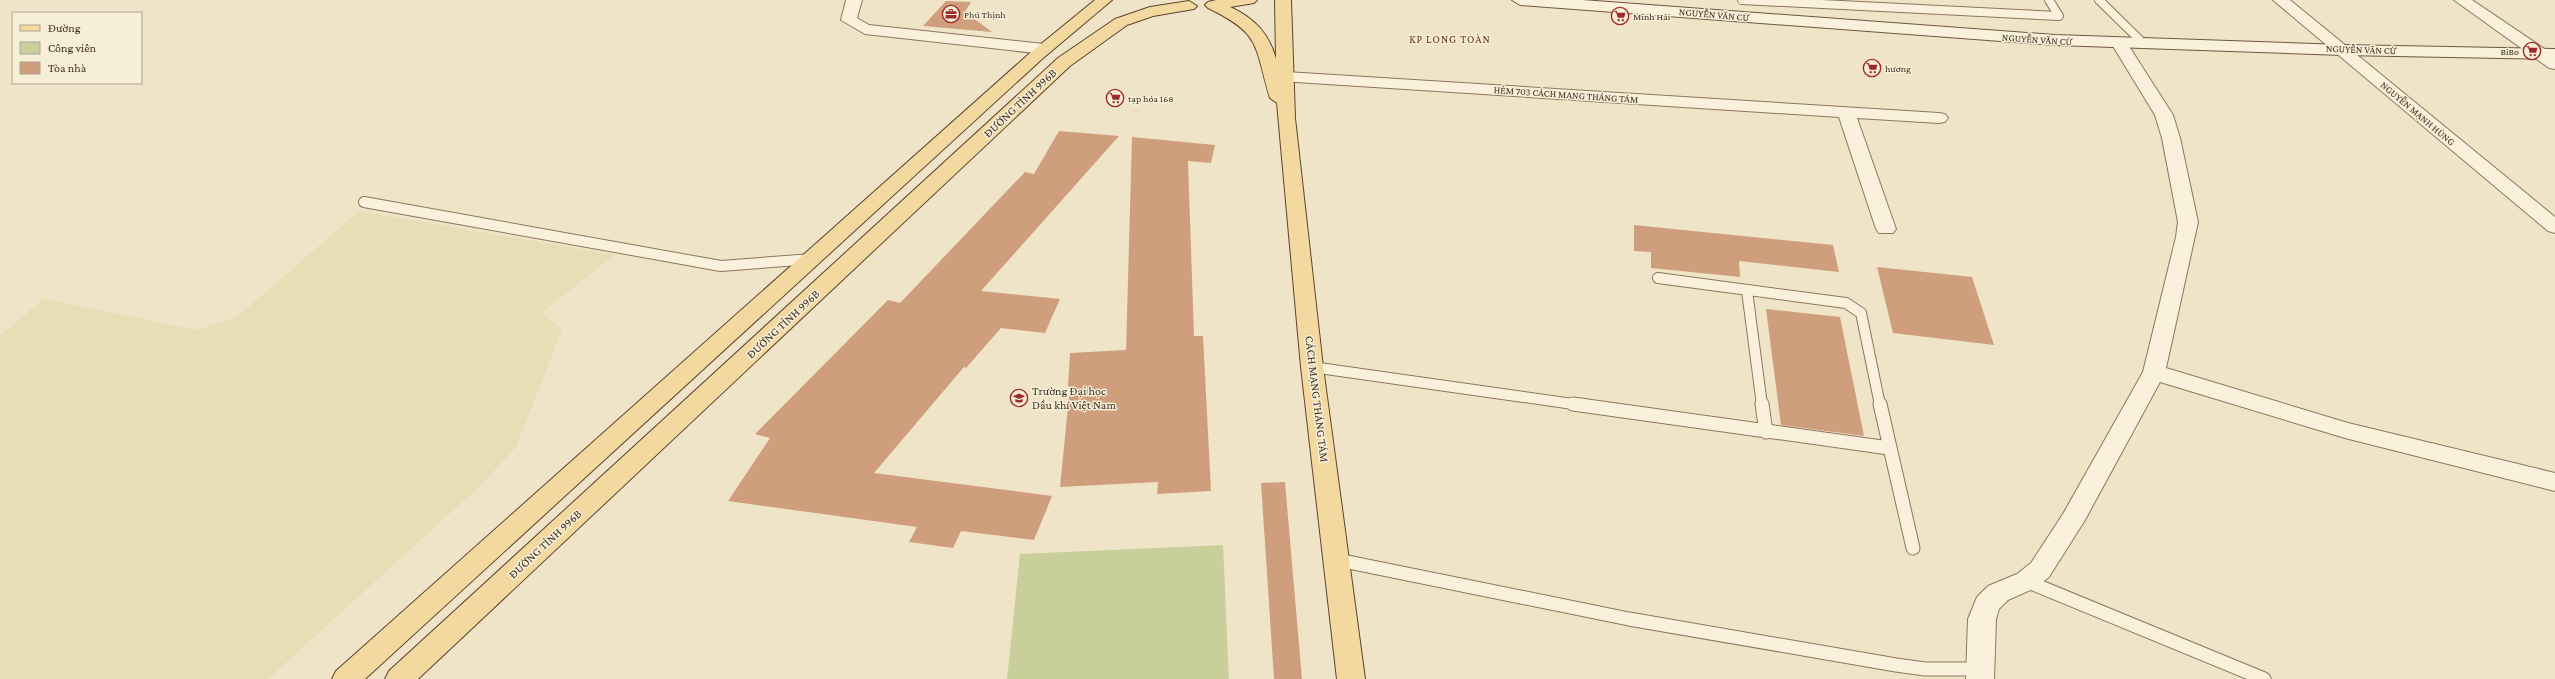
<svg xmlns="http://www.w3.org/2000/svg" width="2555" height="679" font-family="'Crimson Pro',serif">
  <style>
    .farmland { fill: #e6deb5 }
    .green { fill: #c9cf9b }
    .building { fill: #cf9f7d }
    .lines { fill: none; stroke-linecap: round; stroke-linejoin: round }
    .service-far2-casing { stroke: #8d765c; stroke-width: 10 }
    .service-far1-casing { stroke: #8d765c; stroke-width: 12 }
    .service-casing { stroke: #8d765c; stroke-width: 15 }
    .minor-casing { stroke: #8d765c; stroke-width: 2 }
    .tertiary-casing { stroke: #8d765c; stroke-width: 2 }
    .secondary-casing { stroke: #6f573f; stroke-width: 2 }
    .primary-casing { stroke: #5b4430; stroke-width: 2 }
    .service-far2 { stroke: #faf1dc; stroke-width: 8 }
    .service-far1 { stroke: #faf1dc; stroke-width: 10 }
    .service { stroke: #faf1dc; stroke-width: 13 }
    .minor { fill: #faf1dc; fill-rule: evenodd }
    .tertiary { fill: #faf1dc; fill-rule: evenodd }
    .secondary { fill: #faf1dc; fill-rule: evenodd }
    .primary { fill: #f3d9a0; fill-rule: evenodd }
    .labels { text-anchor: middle; stroke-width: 3; stroke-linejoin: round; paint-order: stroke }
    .far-poi-label { font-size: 10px; fill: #3d2e20; stroke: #f7eed8; text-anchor: start }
    .far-street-label { font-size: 10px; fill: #3d2e20; stroke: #f7eed8 }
    .far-neighbourhood-label { font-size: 11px; letter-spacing: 1px; fill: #6b2e1e; stroke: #f7eed8 }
    .street-label { font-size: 12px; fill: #3d2e20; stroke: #f7eed8 }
    .poi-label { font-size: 12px; fill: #3d2e20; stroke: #f7eed8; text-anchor: start }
  </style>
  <rect width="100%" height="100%" fill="#f0e4c8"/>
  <!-- farmland -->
  <path class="farmland" d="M359 211 615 255 542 312 562 330 516 447 481 485 268 679H0V335L44 299 196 330 237 317Z"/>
  <!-- green -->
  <path class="green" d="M1223 545 1229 679H1007L1020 554Z"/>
  <!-- building -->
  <path class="building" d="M946 1 971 2 965 12 992 32 923 26Z
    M1059 131 1119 136 981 291 1060 299 1045 333 1001 328 966 368 964 367 874 473 1052 496 1034 540 961 531 953 548 909 542 917 527 728 501 770 438 755 434 888 300 900 303 1025 172 1034 174Z
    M1132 137 1215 145 1211 163 1188 161 1194 336H1203L1211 491 1157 494 1158 482 1060 487 1070 387H1068L1070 353 1126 350Z
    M1634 225 1833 245 1839 272 1739 261 1740 277 1651 268V252L1634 251Z
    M1877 267 1972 277 1994 345 1893 333Z
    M1766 309 1840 317 1864 436 1781 425Z
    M1285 482 1302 679H1274L1261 483Z"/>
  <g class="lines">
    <defs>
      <path id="service-far2" d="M1742 0 2059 16 2049 0
        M2099 0 2144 44"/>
      <path id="service-far1" d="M364 202 721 266 812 259
        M1658 278 1846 303 1861 313 1880 405
        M1747 291 1762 405
        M1312 367 1580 405"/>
      <path id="service" d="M1573 404 1889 448
        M1762 404 1766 432
        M1880 404 1913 548
        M1338 560 1629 619 1896 665 1925 669H1979
        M2026 581 2264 679"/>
      <path id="minor" d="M846 0H862L857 18 869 25 1044 44 1052 49 1044 54 865 34 841 20Z
        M2273 0H2290L2555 217V233L2548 231Z
        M2119 38 2125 40 2173 115 2180 138 2198 222 2166 368 2348 423 2555 473V491L2345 438 2160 382 2085 520 2049 577 2035 588 2008 600 1999 609 1996 619 1994 679H1966L1968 619 1977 597 1988 586 2017 574 2031 563 2063 514 2143 372 2176 237 2178 222 2162 138 2155 115 2111 43Z
        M1286 72 1939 113 1945 114 1948 118 1945 122 1939 123 1857 118 1896 229 1893 233H1879L1876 229 1839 117 1280 81 1278 77 1280 73Z"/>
      <path id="tertiary" d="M2454 0H2472L2555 56V69L2549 68Z"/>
      <path id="secondary" d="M1512 0H1582L2055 35 2343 45 2555 49V59L2343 55 2055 45 1520 5Z"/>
      <path id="primary" d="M1095 0H1112L1042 59 365 679H332L336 671 1030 53Z
        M1216 0H1257L1254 3 1230 7C1254 18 1269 33 1276 59L1275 0H1291L1295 118 1323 367 1365 679H1337L1301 367 1277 103 1270 98C1254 45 1262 34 1208 8L1205 5 1208 2Z
        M1189 1 1197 6 1194 9 1153 16 1127 25 1070 66 418 679H385L389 671 1058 58 1115 19 1150 7Z"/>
    </defs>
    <!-- service-far2 casing -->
    <use href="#service-far2" class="service-far2-casing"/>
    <!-- service-far1 casing -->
    <use href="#service-far1" class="service-far1-casing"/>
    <!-- service casing -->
    <use href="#service" class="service-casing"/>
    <!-- minor casing -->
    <use href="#minor" class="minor-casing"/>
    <!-- tertiary casing -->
    <use href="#tertiary" class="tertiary-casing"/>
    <!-- secondary casing -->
    <use href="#secondary" class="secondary-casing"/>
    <!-- primary casing -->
    <use href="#primary" class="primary-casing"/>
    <!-- service-far2 -->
    <use href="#service-far2" class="service-far2"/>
    <!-- service-far1 -->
    <use href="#service-far1" class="service-far1"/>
    <!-- service -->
    <use href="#service" class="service"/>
    <!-- minor -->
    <use href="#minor" class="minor"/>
    <!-- tertiary -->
    <use href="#tertiary" class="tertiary"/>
    <!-- secondary -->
    <use href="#secondary" class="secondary"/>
    <!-- primary -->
    <use href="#primary" class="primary"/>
  </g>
  <!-- icons -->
  <defs>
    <symbol id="office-ring" viewBox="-11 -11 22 22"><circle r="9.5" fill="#f7eed8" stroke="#9e2a2b" stroke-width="1.5"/><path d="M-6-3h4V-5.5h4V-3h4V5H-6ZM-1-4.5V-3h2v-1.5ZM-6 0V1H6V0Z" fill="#9e2a2b"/></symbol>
    <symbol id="supermarket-ring" viewBox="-11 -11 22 22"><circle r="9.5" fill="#f7eed8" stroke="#9e2a2b" stroke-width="1.5"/><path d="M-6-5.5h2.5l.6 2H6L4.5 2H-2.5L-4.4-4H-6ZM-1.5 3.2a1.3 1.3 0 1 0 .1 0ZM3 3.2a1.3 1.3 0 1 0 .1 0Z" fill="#9e2a2b"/></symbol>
    <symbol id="university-ring" viewBox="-11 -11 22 22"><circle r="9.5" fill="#f7eed8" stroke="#9e2a2b" stroke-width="1.5"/><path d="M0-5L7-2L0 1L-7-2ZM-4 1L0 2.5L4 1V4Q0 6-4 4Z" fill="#9e2a2b"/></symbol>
  </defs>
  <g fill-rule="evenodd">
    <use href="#office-ring" x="941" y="4" width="20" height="20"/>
    <use href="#supermarket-ring" x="1610" y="6" width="20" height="20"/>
    <use href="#supermarket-ring" x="2522" y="41" width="20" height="20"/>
    <use href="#supermarket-ring" x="1862" y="58" width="20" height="20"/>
    <use href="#supermarket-ring" x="1105" y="88" width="20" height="20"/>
    <use href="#university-ring" x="1009" y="388" width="20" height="20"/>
  </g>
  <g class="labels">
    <!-- far-poi labels -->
    <g class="far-poi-label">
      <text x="964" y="18">Phú Thịnh</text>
      <text x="1633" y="20">Minh Hải</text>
      <text x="2519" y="55" text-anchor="end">BiBo</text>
      <text x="1885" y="72">hương</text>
      <text x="1128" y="102">tạp hóa 168</text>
    </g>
    <!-- far-street labels -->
    <g class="far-street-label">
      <text transform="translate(1714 14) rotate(5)" y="4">NGUYỄN VĂN CỪ</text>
      <text transform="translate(2037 39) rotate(4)" y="4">NGUYỄN VĂN CỪ</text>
      <text transform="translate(2361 49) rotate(2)" y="4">NGUYỄN VĂN CỪ</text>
      <text transform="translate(1566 94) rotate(4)" y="4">HẺM 703 CÁCH MẠNG THÁNG TÁM</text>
      <text transform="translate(2418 113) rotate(40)" y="4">NGUYỄN MẠNH HÙNG</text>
    </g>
    <!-- far-neighbourhood labels -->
    <g class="far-neighbourhood-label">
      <text x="1450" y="43">KP LONG TOÀN</text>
    </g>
    <!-- street labels -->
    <g class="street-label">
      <text transform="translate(1020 103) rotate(-43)" y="4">ĐƯỜNG TỈNH 996B</text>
      <text transform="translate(783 324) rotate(-43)" y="4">ĐƯỜNG TỈNH 996B</text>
      <text transform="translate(1317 399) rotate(83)" y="4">CÁCH MẠNG THÁNG TÁM</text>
      <text transform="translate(545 544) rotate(-43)" y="4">ĐƯỜNG TỈNH 996B</text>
    </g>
    <!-- poi labels -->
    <g class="poi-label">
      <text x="1032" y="395">Trường Đại học<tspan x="1032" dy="14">Dầu khí Việt Nam</tspan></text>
    </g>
  </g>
  <!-- legend -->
  <rect x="12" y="12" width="130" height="72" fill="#f7eed8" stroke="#ada18e"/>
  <rect x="20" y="25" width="20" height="6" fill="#f3d9a0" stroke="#ada18e"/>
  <text x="48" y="32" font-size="12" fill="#3d2e20">Đường</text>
  <rect x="20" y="42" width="20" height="12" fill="#c9cf9b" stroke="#ada18e"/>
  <text x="48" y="52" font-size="12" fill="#3d2e20">Công viên</text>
  <rect x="20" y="62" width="20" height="12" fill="#cf9f7d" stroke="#ada18e"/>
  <text x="48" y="72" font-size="12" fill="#3d2e20">Tòa nhà</text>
</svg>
